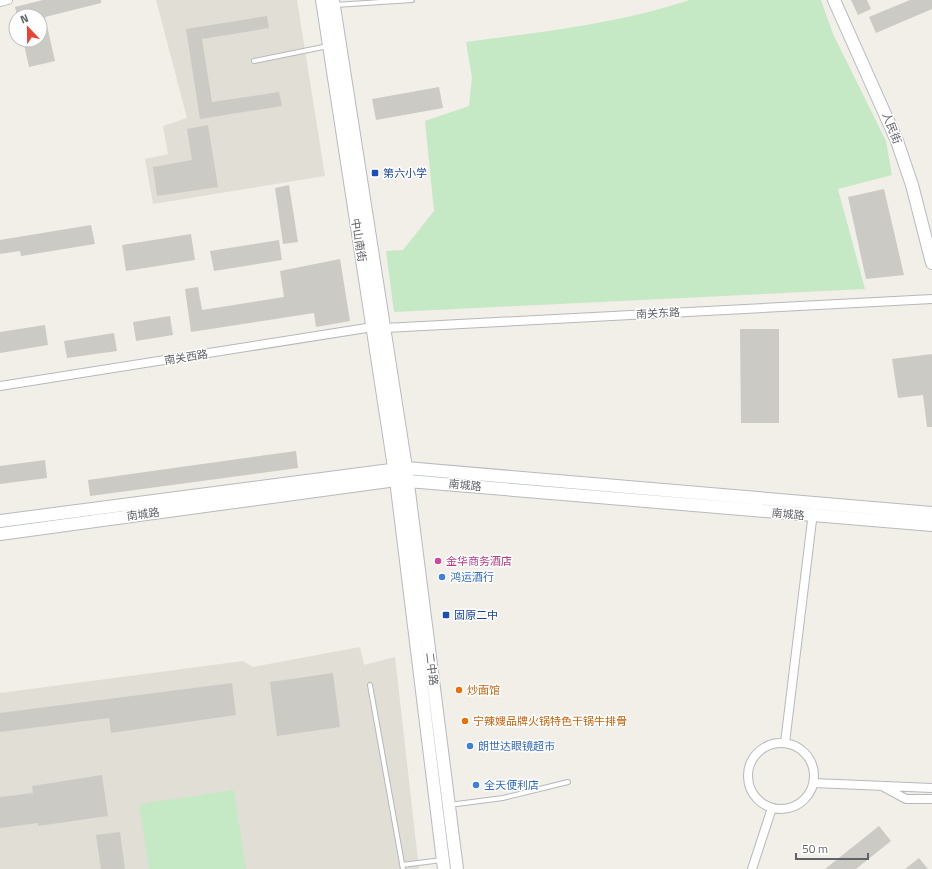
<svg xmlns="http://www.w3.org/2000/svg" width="932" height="869" font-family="'Titillium Web','Noto Sans SC',sans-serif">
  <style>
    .education { fill: #e1ded6 }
    .green { fill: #c5e8c5 }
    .building { fill: #cccac5 }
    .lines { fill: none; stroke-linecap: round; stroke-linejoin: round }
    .lane-casing { stroke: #b5b8bc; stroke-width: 6 }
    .street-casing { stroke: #b5b8bc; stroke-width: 10 }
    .secondary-casing { stroke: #b6babf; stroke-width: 14 }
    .lane { stroke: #fff; stroke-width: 4 }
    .street { stroke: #fff; stroke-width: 8 }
    .secondary { stroke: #fff; stroke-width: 12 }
    .transit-dot { fill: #1a4fb4; stroke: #fff; stroke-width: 1.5 }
    .hotel-dot { fill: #d1479c; stroke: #fff; stroke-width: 1.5 }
    .shop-dot { fill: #3f7fe0; stroke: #fff; stroke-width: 1.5 }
    .food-dot { fill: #e8710a; stroke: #fff; stroke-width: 1.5 }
    .labels { text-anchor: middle; stroke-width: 3; stroke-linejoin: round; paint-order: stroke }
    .street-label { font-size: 11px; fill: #5f6368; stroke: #fff }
    .transit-label { font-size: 11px; fill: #164399; stroke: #fff; text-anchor: start }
    .hotel-label { font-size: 11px; fill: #b23c85; stroke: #fff; text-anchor: start }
    .shop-label { font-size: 11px; fill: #366cbe; stroke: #fff; text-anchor: start }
    .food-label { font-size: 11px; fill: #c56008; stroke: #fff; text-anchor: start }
  </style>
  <rect width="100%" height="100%" fill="#f1efe8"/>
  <!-- education -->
  <path class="education" d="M156 0H297L325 176 153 204 145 159 168 154 163 126 187 118Z
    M360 647 364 665 395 657 419 869H0V693L243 661 253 667Z"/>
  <!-- green -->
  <path class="green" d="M690 0H821L833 34 886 141 892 175 838 189 865 289 394 312 386 251 403 250 434 211 425 121 469 106 472 78 466 42C541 32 618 24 690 0Z
    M234 790 246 869H149L139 804Z"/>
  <!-- building -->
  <path class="building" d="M43 0H101V3L45 17 55 61 29 67 23 40H40V16H17L15 7Z
    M851 0H867L871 9 858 15Z
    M910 0H932V9L876 33 869 17Z
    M267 16 269 28 202 39 212 102 279 92 282 106 200 119 186 29Z
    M439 87 443 108 376 120 372 99Z
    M208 125 218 187 157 196 153 167 192 160 187 129Z
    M289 185 298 242 283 244 275 188Z
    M884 189 904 275 866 279 848 197Z
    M91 225 95 244 21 256 20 251 0 254V240Z
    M191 234 195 260 126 271 122 245Z
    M279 240 282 260 214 271 210 251Z
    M340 259 350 321 316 327 314 313 191 332 185 289 198 287 202 310 284 297 280 271Z
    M170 316 173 335 136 341 133 322Z
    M45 325 48 345 0 353V332Z
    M740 329H779V423H741Z
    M114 333 117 351 67 358 64 341Z
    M932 354V427H927L923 395 898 398 892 359Z
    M296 451 298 468 90 496 88 480Z
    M45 460 47 478 0 484V466Z
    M333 673 340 727 277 736 270 682Z
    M232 683 236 715 111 733 109 718 0 732V713Z
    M102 775 108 816 38 826V823L0 828V797L33 793 32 786Z
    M879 826 891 841 856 869H825Z
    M120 832 125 869H101L96 835Z
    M919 858 928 869H905Z"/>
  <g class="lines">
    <defs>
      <path id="lane" d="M335 5 412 0
        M254 61 328 46
        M370 685 403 869
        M449 805 503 798 568 782
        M402 865 442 860"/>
      <path id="street" d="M0 2 8 0
        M385 328 932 299
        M0 386 373 327
        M785 743 813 512
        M748 776a33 33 0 1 1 66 0a33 33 0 1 1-66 0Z
        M814 783 932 788
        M882 786 906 799H932
        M752 869 772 808"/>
      <path id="secondary" d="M322 0 396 480 444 869
        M333 0 406 468 457 869
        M834 0 897 141 912 185 932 263
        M0 521 406 468 932 513
        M0 534 396 480 932 525"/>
    </defs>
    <!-- lane casing -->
    <use href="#lane" class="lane-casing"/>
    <!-- street casing -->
    <use href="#street" class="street-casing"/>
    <!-- secondary casing -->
    <use href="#secondary" class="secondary-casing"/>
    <!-- lane -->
    <use href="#lane" class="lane"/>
    <!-- street -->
    <use href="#street" class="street"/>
    <!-- secondary -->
    <use href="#secondary" class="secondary"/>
  </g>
  <!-- markers -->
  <g class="transit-dot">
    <rect x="371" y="169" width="8" height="8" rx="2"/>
    <rect x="442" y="611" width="8" height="8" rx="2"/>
  </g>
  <circle class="hotel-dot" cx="438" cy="561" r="4"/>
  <g class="shop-dot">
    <circle cx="442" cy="577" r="4"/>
    <circle cx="470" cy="746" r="4"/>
    <circle cx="476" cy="785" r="4"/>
  </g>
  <g class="food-dot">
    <circle cx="459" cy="690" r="4"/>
    <circle cx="465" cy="721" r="4"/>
  </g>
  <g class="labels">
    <!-- street labels -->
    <g class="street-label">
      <text transform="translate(892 128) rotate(69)" y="4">人民街</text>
      <text transform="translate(359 240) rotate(81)" y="4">中山南街</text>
      <text transform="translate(658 313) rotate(-3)" y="4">南关东路</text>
      <text transform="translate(186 357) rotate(-9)" y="4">南关西路</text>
      <text transform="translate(465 485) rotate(5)" y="4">南城路</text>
      <text transform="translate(143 514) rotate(-8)" y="4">南城路</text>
      <text transform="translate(788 514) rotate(5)" y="4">南城路</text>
      <text transform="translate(432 669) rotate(83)" y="4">二中路</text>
    </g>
    <!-- transit labels -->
    <g class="transit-label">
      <text x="383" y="177">第六小学</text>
      <text x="454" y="619">固原二中</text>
    </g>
    <!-- hotel labels -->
    <g class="hotel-label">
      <text x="446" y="565">金华商务酒店</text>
    </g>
    <!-- shop labels -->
    <g class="shop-label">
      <text x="450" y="581">鸿运酒行</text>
      <text x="478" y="750">朗世达眼镜超市</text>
      <text x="484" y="789">全天便利店</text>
    </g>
    <!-- food labels -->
    <g class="food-label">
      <text x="467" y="694">炒面馆</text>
      <text x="473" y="725">宁辣嫂品牌火锅特色干锅牛排骨</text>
    </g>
  </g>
  <!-- north arrow -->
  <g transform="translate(28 28) rotate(338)"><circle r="19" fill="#ffffff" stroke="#bfc1c3"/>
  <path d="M0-3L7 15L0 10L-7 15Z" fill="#ea4335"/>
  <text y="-6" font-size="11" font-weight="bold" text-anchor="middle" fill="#5f6368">N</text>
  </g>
  <!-- scale -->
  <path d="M796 853v6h72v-6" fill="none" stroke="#5f6368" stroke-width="2"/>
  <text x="802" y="853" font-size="12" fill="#5f6368" stroke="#ffffff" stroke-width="3" paint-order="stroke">50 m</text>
</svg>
